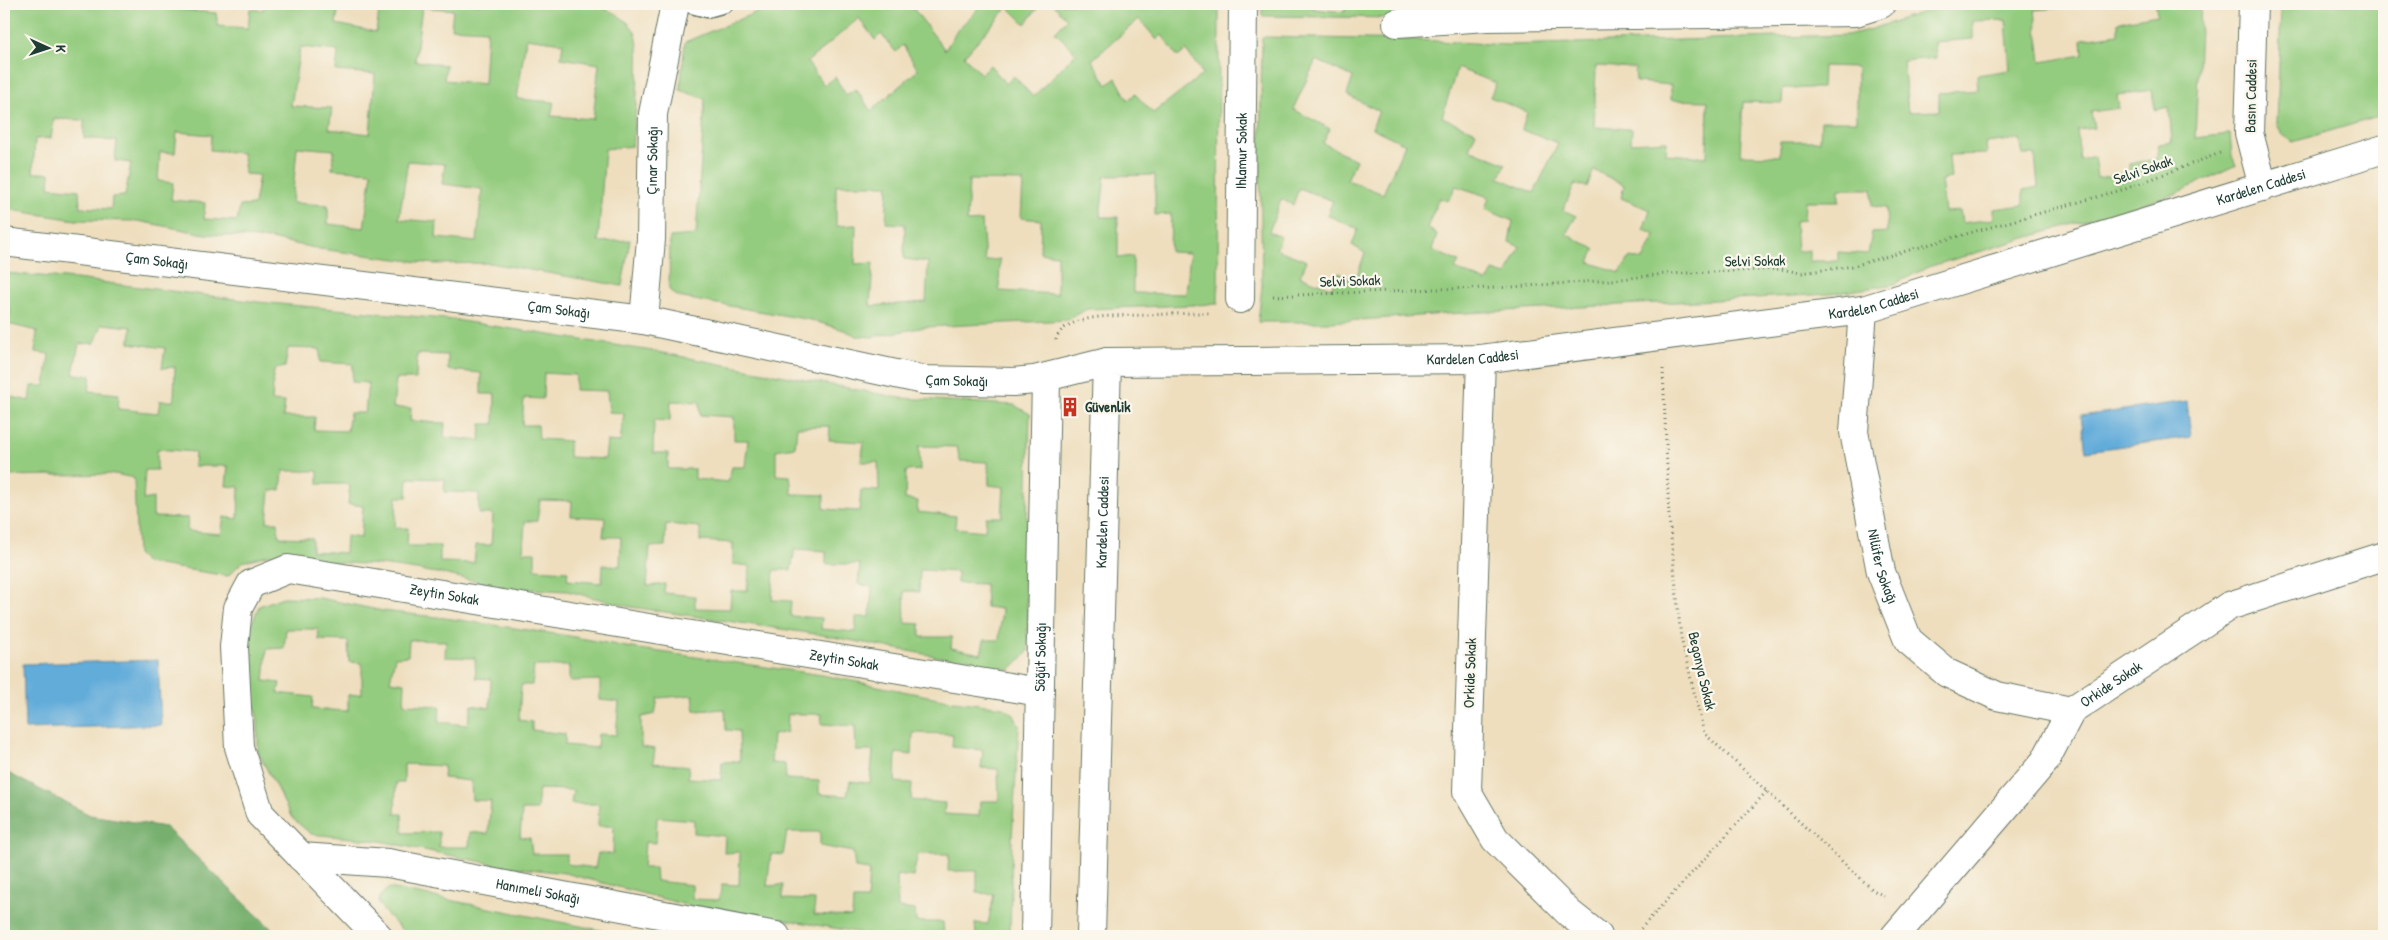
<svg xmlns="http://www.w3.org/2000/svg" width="2388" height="940" font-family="'Patrick Hand',sans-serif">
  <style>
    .green { fill: #94cc7f; stroke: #5a845a; fill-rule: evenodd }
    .forest { fill: #77b06e; stroke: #4b7651 }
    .water { fill: #62acda; stroke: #407487 }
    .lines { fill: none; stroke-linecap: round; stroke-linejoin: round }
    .lane-casing { stroke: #677564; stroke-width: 19 }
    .street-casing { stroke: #677564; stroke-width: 30 }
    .path { stroke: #677564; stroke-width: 3; stroke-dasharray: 1 4; stroke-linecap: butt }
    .lane { stroke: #fff; stroke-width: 16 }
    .street { stroke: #fff; stroke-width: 28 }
    .labels { text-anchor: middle; stroke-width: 4.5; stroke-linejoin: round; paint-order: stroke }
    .street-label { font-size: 15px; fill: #1f3d34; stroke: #fbf7ec }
    .poi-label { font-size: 15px; font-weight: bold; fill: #1f3d34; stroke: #fbf7ec; text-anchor: start }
  </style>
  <rect width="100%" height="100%" fill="#fbf7ec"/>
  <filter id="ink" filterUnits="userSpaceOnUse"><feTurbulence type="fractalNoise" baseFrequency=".02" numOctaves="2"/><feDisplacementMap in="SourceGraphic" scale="10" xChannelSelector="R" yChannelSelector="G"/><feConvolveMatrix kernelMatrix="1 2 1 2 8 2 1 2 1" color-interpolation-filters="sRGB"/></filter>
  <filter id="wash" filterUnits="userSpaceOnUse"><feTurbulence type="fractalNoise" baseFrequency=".0096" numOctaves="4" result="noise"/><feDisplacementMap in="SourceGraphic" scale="20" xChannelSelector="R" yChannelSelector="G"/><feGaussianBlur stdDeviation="1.12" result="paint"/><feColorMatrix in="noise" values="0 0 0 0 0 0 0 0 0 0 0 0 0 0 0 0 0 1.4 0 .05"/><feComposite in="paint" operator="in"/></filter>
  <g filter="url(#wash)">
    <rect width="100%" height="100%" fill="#eedebe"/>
    <!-- green -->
    <path class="green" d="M4 4H181V10L216 13 218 26 248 28 250 9 263 10 264 4H339L336 24 376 32 380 4H596C610 11 625 17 634 30 644 45 634 125 632 146L605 149 598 242 630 240 622 286 490 263 434 264 320 249 271 239 205 234 138 221 76 220 4 209ZM422 7 453 10 451 28 487 30 484 84 444 80 446 65 415 61ZM526 38 563 43 561 58 599 64 593 119 551 116 554 102 517 99ZM300 47 338 51 336 71 375 74 370 134 329 129 332 108 291 106ZM54 119 84 120V138L117 141 115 161 131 163 125 196 112 197 111 209 80 207 79 190 49 187 50 173H33L35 139 51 138ZM177 132 211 135 210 150 243 153 244 174 259 175 254 205 240 206 237 221 204 219 205 203 171 200 173 183 158 181 160 152 175 153ZM297 147 334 150 332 169 372 172 364 228 328 224V205L292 203ZM408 161 445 164 442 184 482 189 477 242 436 238 437 222 399 219Z
      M776 4H910L945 50 958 29 983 4H1041L1025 24 1008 7 964 56 981 74 990 65 1006 84 1014 76 1033 97 1076 53 1055 32 1067 19 1053 4H1219L1218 304 1087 309 1068 320 925 327 872 337 857 336 844 330 811 320 683 298 673 294 669 289 670 237 696 235 705 99 680 90 685 42ZM859 18 875 40 881 34 896 52 903 45 918 70 871 111 856 89 846 95 835 77 824 85 807 62ZM1139 19 1157 40 1162 35 1178 57 1186 50 1203 74 1153 113 1135 94 1128 100 1116 78 1107 85 1092 60ZM1155 175V215L1171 214 1170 252 1190 253 1186 294 1133 293V256L1118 258V217H1100L1105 176ZM969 180 1023 181 1021 218 1041 220 1040 253 1057 255V294L999 291 1000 259 985 261 982 221 967 222ZM836 185H888L886 223 905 224 904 259 928 262 926 302 870 306 873 263 855 264 856 225 836 226Z
      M1262 4H1313L1314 9 1345 12V4H1397V18L1262 16Z
      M1947 4H2077V6L2035 10 2041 62 2083 55 2082 39 2118 34V22L2157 15 2156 4H2201L2195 138 2230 134 2232 156 2236 165 2175 194 1928 267 1895 284 1831 294 1446 314 1330 322H1258L1262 286 1260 159 1262 37 1418 40 1508 45 1847 35 1872 29ZM2006 20 2010 70 1977 75 1978 90 1939 93V111L1908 112 1903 61 1936 58 1935 42 1973 39V21ZM1316 60 1353 77 1347 95 1379 111 1372 128 1405 144 1383 194 1347 180 1356 160 1323 143 1330 129 1293 109ZM1596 66 1635 68 1636 82 1671 85V100L1708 101 1707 157 1666 154 1667 141 1631 143 1632 129 1594 127ZM1823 66 1857 67V121H1821L1820 141H1780V156L1740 155 1743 102 1782 103 1783 88H1822ZM1457 68 1496 83 1490 97 1527 112 1522 130 1558 143 1534 193 1499 178 1506 164 1469 149 1476 132 1442 117ZM2152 90 2155 110 2169 107 2172 142 2159 144 2156 159 2129 164V173L2097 178 2094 156 2080 160 2077 130 2094 128 2091 112 2119 108 2117 95ZM2020 139 2023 155H2035L2038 187 2023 190V205L1994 209V219L1962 223 1960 211 1945 212 1941 180 1951 178 1949 155 1987 154 1986 143ZM1594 170 1624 185 1621 198 1650 210 1643 230 1655 234 1643 260 1630 257 1620 273 1589 262 1595 249 1566 234 1576 216 1563 210 1575 184 1587 187ZM1456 186 1489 197 1485 209 1513 221 1509 242 1520 247 1506 275 1493 271 1487 282 1455 269 1459 262 1432 250 1437 234 1427 228 1439 198 1448 201ZM1299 188 1333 201 1327 215 1358 229 1352 245 1365 253 1355 281 1339 273 1331 288 1300 276 1307 261 1276 249 1281 237 1269 232 1281 199 1293 205ZM1839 189H1872V206L1886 208 1887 232 1872 233 1868 254 1838 252V261H1809V250L1797 252 1795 221 1804 220 1805 201H1839Z
      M2281 4H2384V115L2293 142 2283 135 2277 125Z
      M4 273 76 279 258 302 455 320 652 351 901 398 1014 405 1030 414 1026 553 1028 652 1010 670 822 635 631 607 567 591 509 588 438 573 381 565 312 561 268 555 242 562 228 576 146 563 137 554 134 478 115 474 4 476V395L29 401 31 386H45L49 354 35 352 37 331 8 324 11 309 4 308ZM102 324 132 327 129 343 165 348 162 368 175 367 174 401H160L158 413 118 409 119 394 89 391 91 375 73 374 79 344 95 343ZM288 348 320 349V362L353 364 352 382 368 383 365 413H350L347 431 314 430 315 417H283L285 402 272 401 274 369 285 367ZM417 354 448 355V370L481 373V394H495L494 424H481L480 441 444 437 445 423 410 421 411 408H393L396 379H416ZM544 373 576 375 575 390 607 391 609 412 624 413 620 442 607 441 605 459 569 457V441L539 439 538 425H522L524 398 543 399ZM671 401 700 402V415L734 417V440H748L745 467H732L728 482 695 479V469H668V453H653L654 420 670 421ZM830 426 829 440 864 442 861 462H878L879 491 861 490 859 511 824 509V495L792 494 790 476 776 475V450L795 447 797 427ZM919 446 957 447 960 461 988 462 989 485 1004 487 1002 517H986L985 531 955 528 956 516 917 512 918 501 905 499 906 471 920 470ZM157 449 195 452 194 466H228L226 486 239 487 238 519 224 517 221 534 187 531 188 518 153 517V498L143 500 145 470H157ZM283 471H318V484H350L348 504 363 506 361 538 346 536 345 553 312 551V538L279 537 278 522H267L270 491 281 490ZM408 478 445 479 444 492 479 493V514H493L491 545H476L474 563 440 562V546H407L408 528H395L397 497H407ZM540 500 572 501 571 516 605 518 603 537H621L620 566 603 565 602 583 567 580 568 571 535 569V552H523L525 521H537ZM666 524 700 527V541L733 543V564L750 566 747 591H731L730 609 695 608V596L664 593 665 584 647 586 650 547 665 546ZM795 549 826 551V564H860L858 584 872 587 870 617H856V632L821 629 822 618 790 616 791 601 772 600 774 570H791ZM920 570 957 572V583L985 584 986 607 1002 609 999 640H984L981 654 951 648 952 637H920V624L905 623 904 591 919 592Z
      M283 597 320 598 383 611 445 618 569 636 632 648 822 675 953 701 1003 707 1014 715 1019 726 1012 838 1010 936H976L975 923 988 924 994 894 977 893V871H948L949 854H918L913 877 897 875 898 908 915 910 916 922H943L944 936H880L752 914 690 906 565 873 502 866 380 841 311 834 292 818 258 752V721L246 664 250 628 259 606ZM286 629H318L319 640 348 641 349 662 362 663V694L348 695V711L312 709 313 697 278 693 280 683 264 681 267 649 284 648ZM409 640 446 641 445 657 475 658 476 678 491 679 490 708 472 705 467 725 439 722 440 706 404 704 405 683 390 681 395 657 408 656ZM534 666H569V681L600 680V700L619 702 616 735 598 734 597 748 565 745V734L532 730V722L519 720 521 685H532ZM693 695 695 711 725 709 726 730 739 731 740 761 722 762 721 780 688 778 689 766 653 763 655 749 641 747V717L655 714 658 698ZM788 714H822L821 724 855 726 856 751H873L870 783 850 781 847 796 819 794V781L786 779 785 764 771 763 773 735 787 732ZM913 733 953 734 952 747 983 750 981 768 998 769 999 801H980L979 816 944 814 945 803 911 800 912 783 895 782 896 753 912 755ZM404 764 444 766 443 778 471 781 472 800 491 801 488 834 470 832 469 847H439V832L403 833 402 814H395L396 783H404ZM539 789 573 790 571 804H599L598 826H614L613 854 598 853 595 868 567 864V854H532L530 838 520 837 522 810H537ZM657 817 694 820V833L725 836 724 853 740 852 739 885 722 884 719 900 692 899V885L656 881 655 868H643L645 842 656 843ZM787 832H820V846L853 852 855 868 869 870 867 900H853L852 917 814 915 815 900 783 899V885L767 886 771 854 783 855Z
      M389 888 630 936H408L385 913 378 902 381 895Z"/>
    <!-- forest -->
    <path class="forest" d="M4 771 90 815 165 827 279 936H4Z"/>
    <!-- water -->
    <path class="water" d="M2187 401 2191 437 2086 451 2081 416Z
      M158 660 161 725 25 729 23 664Z"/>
  </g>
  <g filter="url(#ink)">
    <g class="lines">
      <defs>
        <path id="lane" d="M688 4 707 9 725 4"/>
        <g id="street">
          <path d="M2253 4 2249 133 2263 187"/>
          <path d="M1397 23 1487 17 1856 12 1881 4"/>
          <path id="s1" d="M4 242 644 320 924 380 1013 382 1034 380 1107 362"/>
          <path id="s2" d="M1240 299 1243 4"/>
          <path id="s3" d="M1863 310 1854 432 1881 572 1908 640 1947 673 1997 696 2071 711"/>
          <path id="s4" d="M644 320 651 239 653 114 675 4"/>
          <path d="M1481 359 1467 791 1495 839 1569 913 1598 936"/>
          <path id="s5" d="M301 857 388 863 776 936"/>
          <path id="s6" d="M378 936 260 814 239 747 234 647 238 608 251 584 288 569 1040 692"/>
          <path id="s7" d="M1035 936 1046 379"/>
          <path id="s8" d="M1091 936 1107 362 1481 359 1863 310 2384 149"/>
          <path id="s9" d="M1895 936 2045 761 2071 711 2229 606 2384 556"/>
        </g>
      </defs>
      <!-- lane casing -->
      <use href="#lane" class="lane-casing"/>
      <!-- street casing -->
      <use href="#street" class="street-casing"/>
      <!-- path -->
      <path class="path" d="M1273 296 1433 289 1497 288 1612 280 1665 274 1781 269 1801 273 1853 266 2125 189 2220 153
        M1056 340C1063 312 1126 316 1148 315 1169 314 1190 313 1210 313
        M1663 369 1669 517 1681 638 1704 733 1873 890 1884 896
        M1634 936 1767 791"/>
      <!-- lane -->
      <use href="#lane" class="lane"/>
      <!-- street -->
      <use href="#street" class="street"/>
    </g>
  </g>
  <!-- icons -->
  <defs>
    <symbol id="building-bare" viewBox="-9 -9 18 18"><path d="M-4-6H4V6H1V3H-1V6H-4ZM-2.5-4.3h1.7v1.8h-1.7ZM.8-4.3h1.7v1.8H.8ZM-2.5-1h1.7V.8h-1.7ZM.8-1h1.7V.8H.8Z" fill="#c8321e" stroke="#fbf7ec" stroke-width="2.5" paint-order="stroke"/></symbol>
  </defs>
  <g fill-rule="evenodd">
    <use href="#building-bare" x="1056" y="393" width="28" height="28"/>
  </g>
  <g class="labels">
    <!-- street labels -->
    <g class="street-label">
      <text transform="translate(2251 96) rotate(-89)" y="5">Basın Caddesi</text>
      <text dy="5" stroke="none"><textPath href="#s2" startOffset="148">Ihlamur Sokak</textPath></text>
      <text dy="5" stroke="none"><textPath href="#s4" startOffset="160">Çınar Sokağı</textPath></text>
      <text transform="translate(2143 170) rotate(-19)" y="5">Selvi Sokak</text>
      <text dy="5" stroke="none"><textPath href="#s8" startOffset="1750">Kardelen Caddesi</textPath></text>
      <text dy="5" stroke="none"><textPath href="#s1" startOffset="154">Çam Sokağı</textPath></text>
      <text transform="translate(1755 261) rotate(-1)" y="5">Selvi Sokak</text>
      <text transform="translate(1350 281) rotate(-2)" y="5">Selvi Sokak</text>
      <text dy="5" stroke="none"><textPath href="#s8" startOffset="1345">Kardelen Caddesi</textPath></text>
      <text dy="5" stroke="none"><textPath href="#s1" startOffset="559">Çam Sokağı</textPath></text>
      <text dy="5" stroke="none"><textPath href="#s8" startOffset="940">Kardelen Caddesi</textPath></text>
      <text dy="5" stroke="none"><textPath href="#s1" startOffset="964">Çam Sokağı</textPath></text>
      <text dy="5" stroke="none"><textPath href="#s8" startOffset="414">Kardelen Caddesi</textPath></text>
      <text dy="5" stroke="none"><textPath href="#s3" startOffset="260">Nilüfer Sokağı</textPath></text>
      <text dy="5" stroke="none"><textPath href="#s6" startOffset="605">Zeytin Sokak</textPath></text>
      <text dy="5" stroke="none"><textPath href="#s7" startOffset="279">Söğüt Sokağı</textPath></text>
      <text dy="5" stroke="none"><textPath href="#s6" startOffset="1010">Zeytin Sokak</textPath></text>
      <text transform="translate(1702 671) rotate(77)" y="5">Begonya Sokak</text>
      <text transform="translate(1470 673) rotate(-88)" y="5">Orkide Sokak</text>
      <text dy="5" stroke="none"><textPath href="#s9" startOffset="335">Orkide Sokak</textPath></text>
      <text dy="5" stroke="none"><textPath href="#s5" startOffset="240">Hanımeli Sokağı</textPath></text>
    </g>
    <!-- poi labels -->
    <g class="poi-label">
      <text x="1085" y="412">Güvenlik</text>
    </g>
  </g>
  <!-- margin -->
  <rect width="2388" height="940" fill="none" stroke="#fbf7ec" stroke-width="20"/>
  <!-- north arrow -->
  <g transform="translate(48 48) rotate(93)" stroke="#fbf7ec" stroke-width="4" paint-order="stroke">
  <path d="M0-4L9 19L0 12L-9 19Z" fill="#1f3d34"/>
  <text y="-8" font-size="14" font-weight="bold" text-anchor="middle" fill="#1f3d34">K</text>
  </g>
</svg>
